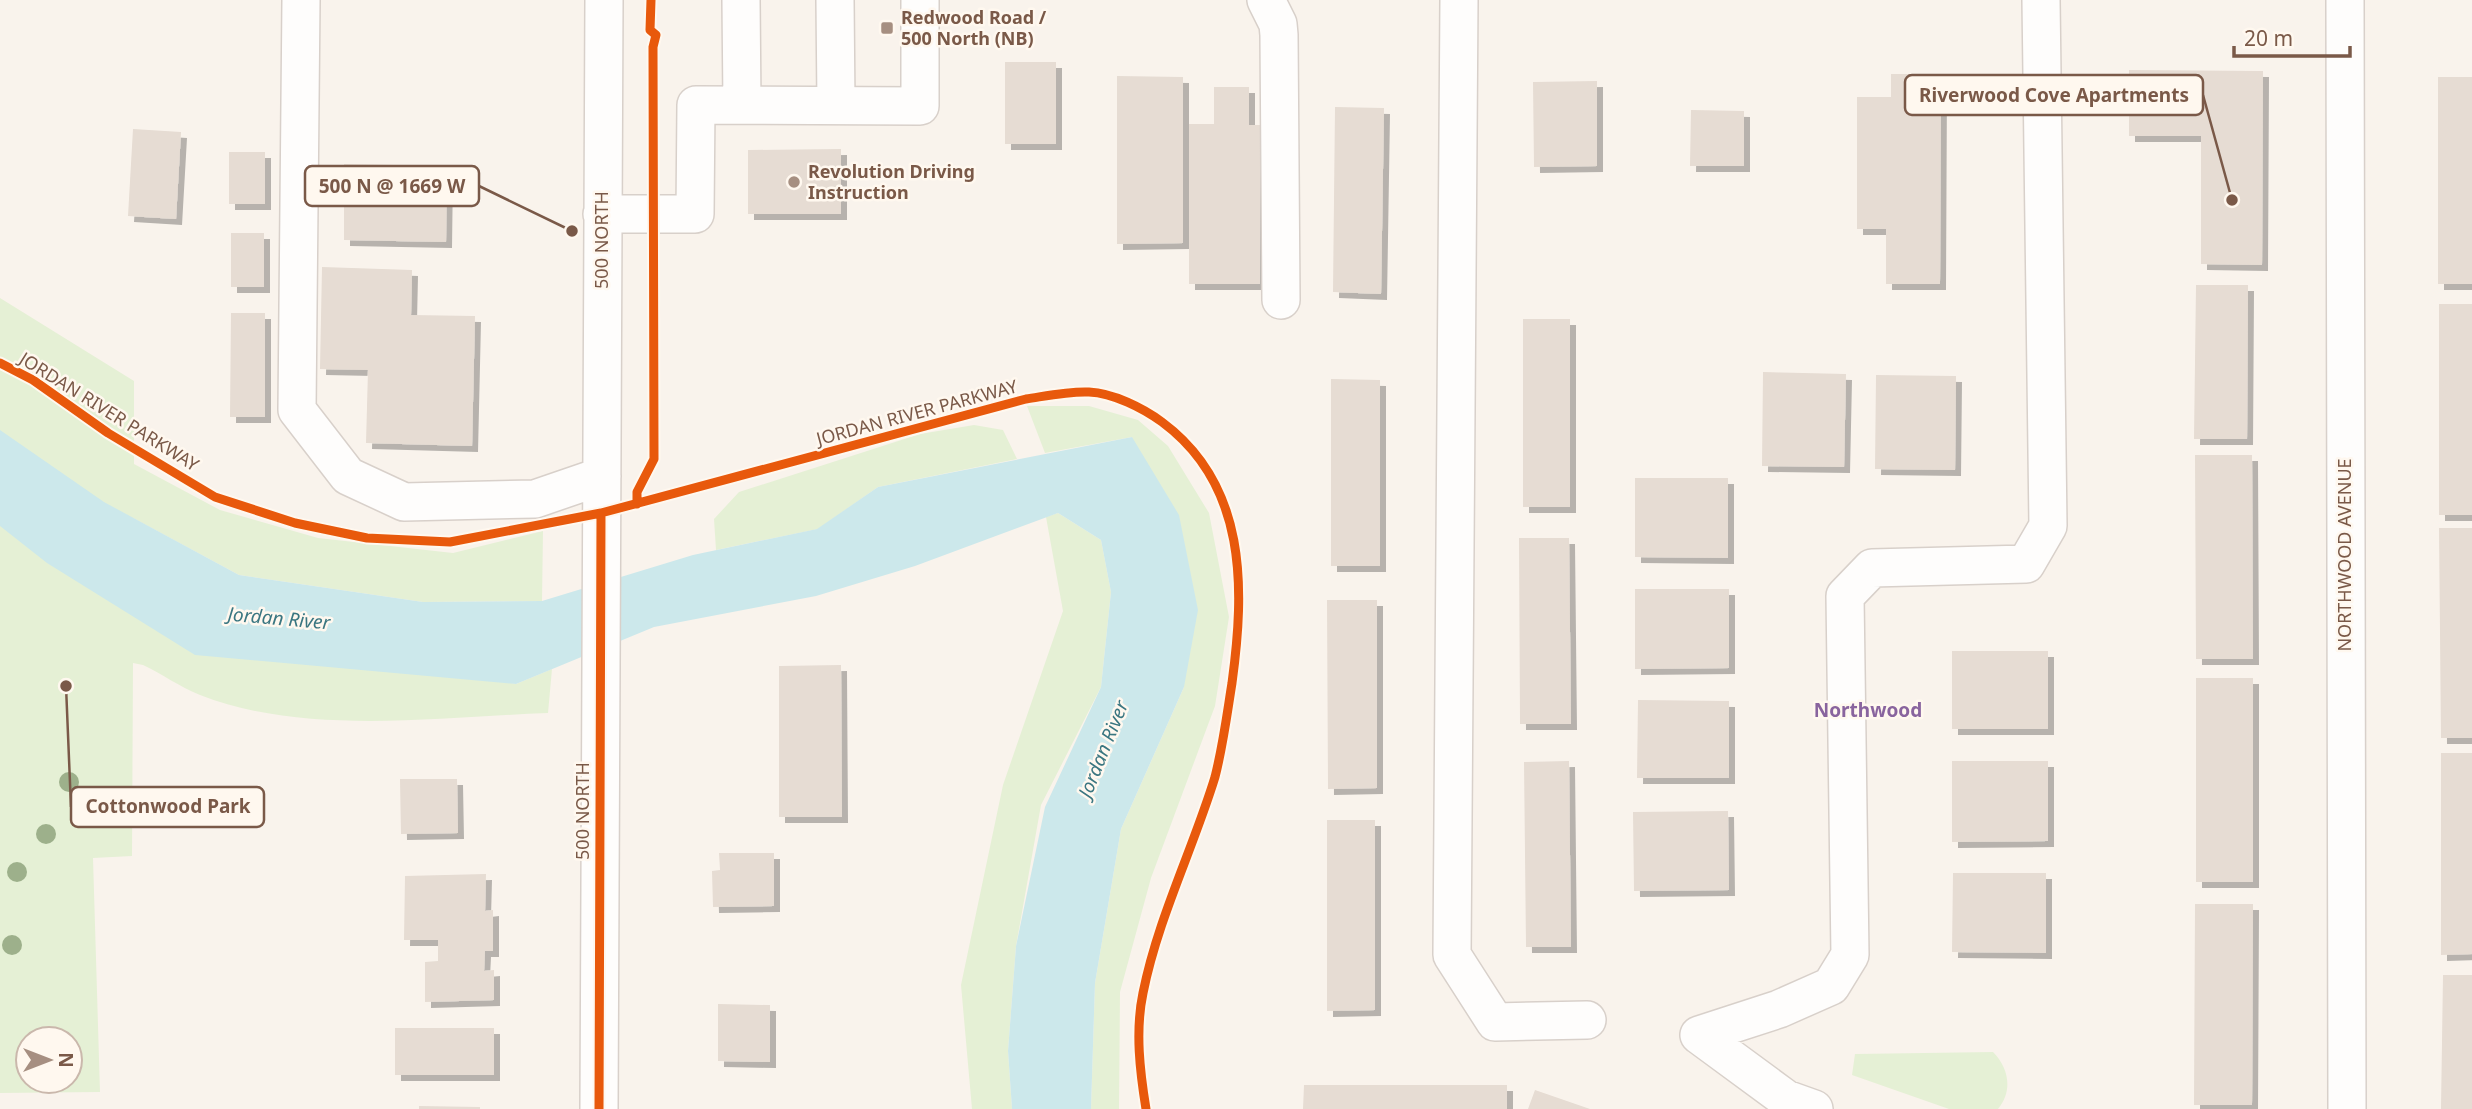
<svg xmlns="http://www.w3.org/2000/svg" width="2472" height="1109" font-family="'Noto Sans',sans-serif">
  <style>
    .green { fill: #e5f0d5; fill-rule: evenodd }
    .water { fill: #cce8eb }
    .building { fill: #e6dcd3; filter: url(#shadow) }
    .lines { fill: none; stroke-linecap: round; stroke-linejoin: round }
    .minor-casing { stroke: #d8d0ca; stroke-width: 40 }
    .minor { stroke: #fefdfc; stroke-width: 37 }
    .cycleway-casing { stroke: #fff8ef; stroke-width: 13 }
    .cycleway { stroke: #e8590c; stroke-width: 9 }
    .tree { fill: #9db08b }
    .poi-dot { fill: #a68f81; stroke: #fff8ef; stroke-width: 2.5 }
    .labels { text-anchor: middle; stroke-width: 5; stroke-linejoin: round; paint-order: stroke }
    .poi-label { font-size: 18px; font-weight: bold; fill: #7a5948; stroke: #fff8ef; text-anchor: start }
    .street-label { font-size: 18px; fill: #7a5948; stroke: #fff8ef }
    .water-label { font-size: 19px; font-style: italic; fill: #3a7681; stroke: #fff8ef }
    .neighbourhood-label { font-size: 19px; font-weight: bold; fill: #89649e; stroke: #fff8ef }
    .leader { fill: none; stroke: #7a5948; stroke-width: 2.5 }
    .callout-dot { fill: #7a5948; stroke: #fff8ef; stroke-width: 2.5 }
    .callout { fill: #fff8ef; stroke: #7a5948; stroke-width: 2.5 }
    .callout-label { font-size: 19px; text-anchor: middle; font-weight: bold; fill: #7a5948 }
  </style>
  <defs>
    <filter id="shadow"><feDropShadow dx="6" dy="6" stdDeviation="0" flood-color="#0004"/></filter>
  </defs>
  <rect width="100%" height="100%" fill="#f9f3ec"/>
  <!-- green -->
  <path class="green" d="M0 298 134 381V464L220 510 318 538 453 553 543 531 542 601 423 602 239 575 133 518V616L516 684 552 669 548 713C438 717 304 736 200 695 180 687 162 674 143 665L133 663 132 856 93 858 100 1092 0 1093ZM28 1039H70V1081H28Z
    M1027 406H1089L1138 420 1168 446 1209 513 1229 617 1215 706 1151 878 1120 992 1119 1109H1091L1095 983 1121 829 1184 687 1132 437 1045 453Z
    M974 425 1003 430 1017 459 878 487 818 529 716 550 714 519 739 492 920 434Z
    M1058 513 1101 540 1111 592 1101 687 1041 805 1016 946 1008 1051 1012 1109H972L961 985 1003 785 1063 611 1046 517Z
    M1993 1052C2009 1068 2013 1091 1998 1109H1949L1852 1075 1855 1054Z"/>
  <!-- water -->
  <path class="water" d="M0 430 104 502 239 575 423 602 542 601 693 555 817 529 878 487 1132 437 1179 515 1198 610 1184 687 1121 829 1095 983 1091 1109H1012L1008 1051 1016 946 1045 807 1101 687 1111 592 1101 540 1058 513 915 566 816 596 654 627 516 684 195 655 47 563 0 526Z"/>
  <!-- building -->
  <path class="building" d="M1005 62H1056V144H1005Z
    M2129 70 2263 71 2262 265 2201 264V136H2129Z
    M1891 74H1941L1940 284H1886V229H1857V97H1891Z
    M1117 76 1183 77V243L1117 244Z
    M2438 77H2472V284H2438Z
    M1597 81V166L1534 167 1533 82Z
    M1214 87H1249V125H1260V284H1189V124H1214Z
    M1335 107 1384 108 1381 294 1333 292Z
    M1691 110 1744 111V166H1690Z
    M133 129 181 132 176 219 128 216Z
    M841 149V214H748V150Z
    M229 152H265V204H229Z
    M344 164 447 166 446 242 344 240Z
    M231 233H264V287H231Z
    M322 267 412 270 411 315 475 316 472 446 366 443 368 370 320 369Z
    M2196 285H2248L2247 439H2194Z
    M2439 304H2472V515H2439Z
    M231 313H265V417H230Z
    M1523 319H1570V507H1523Z
    M1763 372 1846 374 1844 467 1762 466Z
    M1876 375 1956 376 1955 470 1875 469Z
    M1331 379 1380 380V566H1331Z
    M2195 455H2252L2253 659H2196Z
    M1635 478H1728V558L1635 557Z
    M2439 528H2472V738H2441Z
    M1519 538H1569L1571 724H1520Z
    M1635 589H1729V668L1635 669Z
    M1327 600H1377V788L1328 789Z
    M1952 651H2048V729H1952Z
    M841 665 842 817H779V666Z
    M2196 678H2253V882H2196Z
    M1638 700 1729 701V778H1637Z
    M2441 753H2472V954L2441 955Z
    M1569 761 1571 947H1526L1524 762Z
    M1952 761H2048V841L1952 842Z
    M400 779H457L458 833 401 834Z
    M1728 811 1729 890 1634 891 1633 812Z
    M1327 820H1375V1010L1327 1011Z
    M719 853H774V906L713 907 712 871 720 870Z
    M1953 873H2046V953L1952 952Z
    M486 874 485 911 493 910V951H485L484 971 494 970V1000L425 1002V962L438 961V940H404L405 876Z
    M2195 904H2253L2252 1105H2194Z
    M2443 975H2472V1109H2441Z
    M718 1004 770 1005V1062L718 1061Z
    M395 1028H494V1075H395Z
    M1304 1085H1507V1109H1303Z
    M1535 1090 1590 1109H1528Z
    M419 1106 480 1107V1109H419Z"/>
  <g class="lines">
    <defs>
      <path id="minor" d="M301 0 297 410 348 476 404 502 535 499 602 476
        M741 0 742 105
        M835 0 836 105
        M1266 0 1278 24 1279 35 1281 300
        M1459 0 1452 955 1495 1022 1587 1020
        M2345 0 2347 1109
        M602 214H695L696 105 920 106V0
        M1699 1035 1779 1009 1831 986 1850 955 1845 596 1872 568 2026 564 2048 526 2041 0
        M1699 1035 1786 1099 1814 1109
        M599 1109 604 0"/>
    </defs>
    <!-- minor casing -->
    <use href="#minor" class="minor-casing"/>
    <!-- minor -->
    <use href="#minor" class="minor"/>
    <defs>
      <path id="cycleway" d="M0 363 33 380 108 433 215 497 295 523 367 538 450 542 601 513 1026 399C1046 396 1069 391 1089 392 1113 393 1143 408 1162 422 1247 485 1245 587 1232 683 1227 714 1223 746 1215 777 1193 849 1158 918 1143 993 1135 1031 1140 1072 1146 1109
        M637 504V492L654 459 653 47 656 35 650 30 651 0
        M599 1109 601 513"/>
    </defs>
    <!-- cycleway casing -->
    <use href="#cycleway" class="cycleway-casing"/>
    <!-- cycleway -->
    <use href="#cycleway" class="cycleway"/>
  </g>
  <!-- trees -->
  <g class="tree">
    <circle cx="69" cy="782" r="10"/>
    <circle cx="46" cy="834" r="10"/>
    <circle cx="17" cy="872" r="10"/>
    <circle cx="12" cy="945" r="10"/>
  </g>
  <!-- markers -->
  <g class="poi-dot">
    <rect x="880" y="21" width="14" height="14" rx="3.5"/>
    <circle cx="794" cy="182" r="7"/>
  </g>
  <g class="labels">
    <!-- poi labels -->
    <g class="poi-label">
      <text x="901" y="24">Redwood Road /<tspan x="901" dy="21">500 North (NB)</tspan></text>
      <text x="808" y="178">Revolution Driving<tspan x="808" dy="21">Instruction</tspan></text>
    </g>
    <!-- street labels -->
    <g class="street-label">
      <text transform="translate(602 240) rotate(-90)" y="6">500 NORTH</text>
      <text transform="translate(109 412) rotate(32)" y="6">JORDAN RIVER PARKWAY</text>
      <text transform="translate(917 413) rotate(-15)" y="6">JORDAN RIVER PARKWAY</text>
      <text transform="translate(2345 555) rotate(-90)" y="6">NORTHWOOD AVENUE</text>
      <text transform="translate(583 811) rotate(-90)" y="6">500 NORTH</text>
    </g>
    <!-- water labels -->
    <g class="water-label">
      <text transform="translate(279 618) rotate(5)" y="7">Jordan River</text>
      <text transform="translate(1103 749) rotate(-68)" y="7">Jordan River</text>
    </g>
    <!-- neighbourhood labels -->
    <g class="neighbourhood-label">
      <text x="1868" y="717">Northwood</text>
    </g>
  </g>
  <!-- callouts -->
  <path class="leader" d="M2232 200L2203 95M572 231L479 186M66 686L71 807"/>
  <g class="callout-dot">
    <circle cx="2232" cy="200" r="7"/>
    <circle cx="572" cy="231" r="7"/>
    <circle cx="66" cy="686" r="7"/>
  </g>
  <g class="callout">
    <rect x="1905" y="75" width="298" height="40" rx="7"/>
    <rect x="305" y="166" width="174" height="40" rx="7"/>
    <rect x="71" y="787" width="193" height="40" rx="7"/>
  </g>
  <g class="callout-label">
    <text x="2054" y="102">Riverwood Cove Apartments</text>
    <text x="392" y="193">500 N @ 1669 W</text>
    <text x="168" y="813">Cottonwood Park</text>
  </g>
  <!-- north arrow -->
  <g transform="translate(49 1060) rotate(90)"><circle r="33" fill="#fff8ef" stroke="#cab8ac" stroke-width="2"/>
  <path d="M0-5L12 26L0 18L-12 26Z" fill="#a68f81"/>
  <text y="-10" font-size="19" font-weight="bold" text-anchor="middle" fill="#7a5948">N</text>
  </g>
  <!-- scale -->
  <path d="M2234 46v10h116v-10" fill="none" stroke="#7a5948" stroke-width="3.5"/>
  <text x="2244" y="46" font-size="21" fill="#7a5948" stroke="#fff8ef" stroke-width="5" paint-order="stroke">20 m</text>
</svg>
